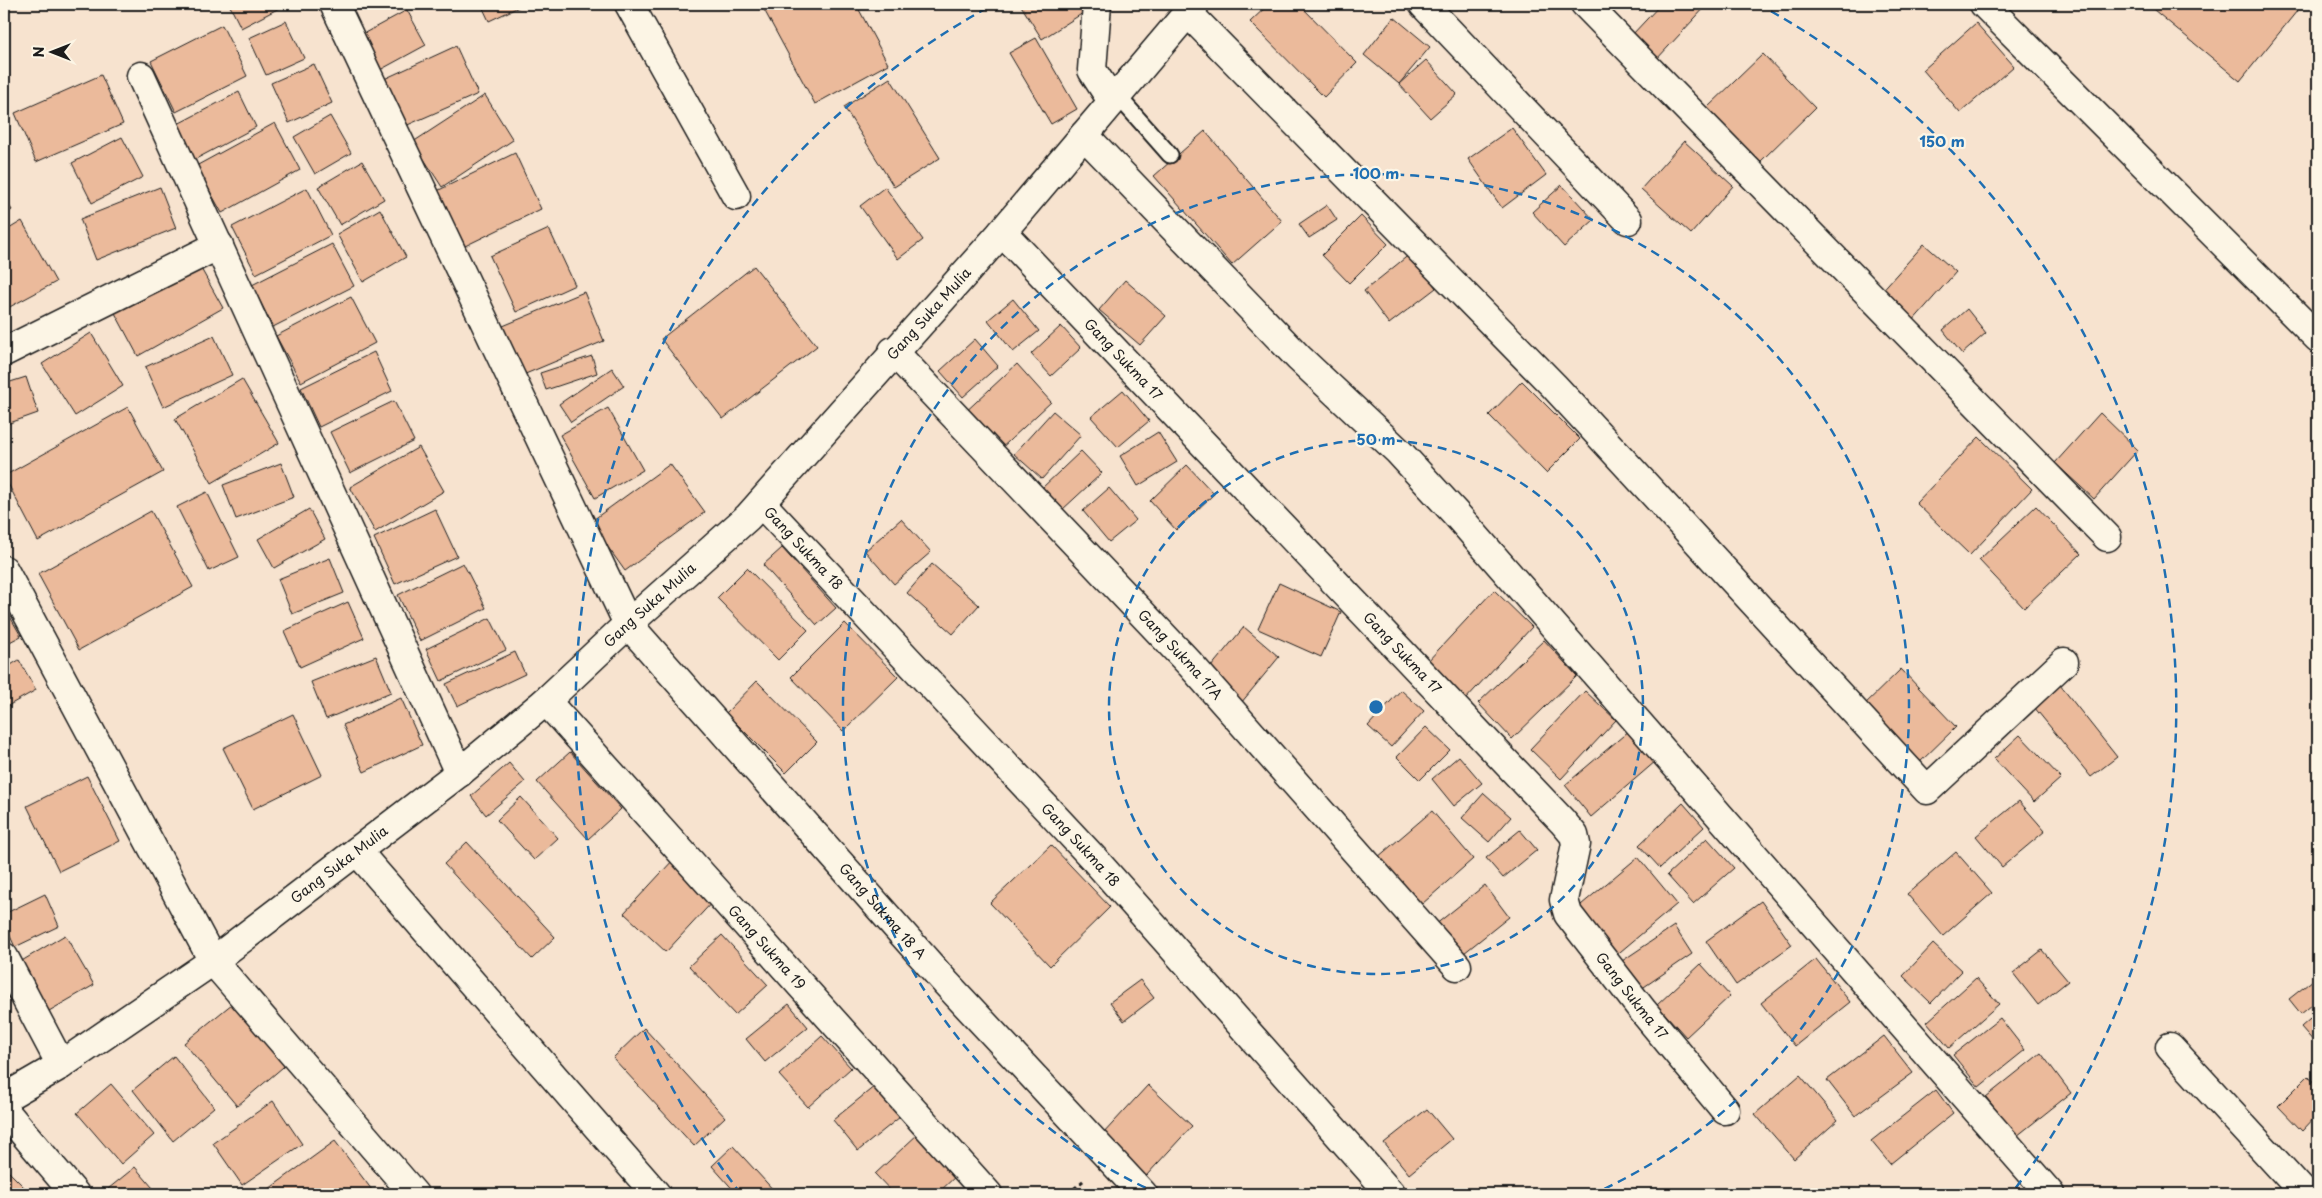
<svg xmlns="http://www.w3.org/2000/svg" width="2322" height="1198" font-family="'Playpen Sans',sans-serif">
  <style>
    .building { fill: #ebba9b; stroke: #1c1c1c }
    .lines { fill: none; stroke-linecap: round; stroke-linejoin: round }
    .lane-casing { stroke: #1c1c1c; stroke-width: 19 }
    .street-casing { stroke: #1c1c1c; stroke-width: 31 }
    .path { stroke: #1c1c1c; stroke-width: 3; stroke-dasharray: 4 4; stroke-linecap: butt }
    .lane { stroke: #fcf5e5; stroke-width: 15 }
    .street { stroke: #fcf5e5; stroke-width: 28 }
    .ring { fill: none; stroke: #1f6fb2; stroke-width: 2.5; stroke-dasharray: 9 6 }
    .labels { text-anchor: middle; stroke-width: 4.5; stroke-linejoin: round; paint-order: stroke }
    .street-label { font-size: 14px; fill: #1c1c1c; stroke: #fcf5e5 }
    .centre { fill: #1f6fb2; stroke: #fcf5e5; stroke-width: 2.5 }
    .ring-label { font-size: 15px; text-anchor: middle; font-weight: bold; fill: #1f6fb2; stroke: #fcf5e5; stroke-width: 4.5; stroke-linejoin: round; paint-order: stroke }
  </style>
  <rect width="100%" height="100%" fill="#f7e3cf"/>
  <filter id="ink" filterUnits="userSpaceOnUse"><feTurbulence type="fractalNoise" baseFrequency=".02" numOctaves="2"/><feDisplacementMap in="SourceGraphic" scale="10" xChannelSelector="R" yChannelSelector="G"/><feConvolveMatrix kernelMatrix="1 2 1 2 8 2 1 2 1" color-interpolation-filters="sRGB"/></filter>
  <g filter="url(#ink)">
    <!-- building -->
    <path class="building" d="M229 4H285V5L241 28Z
      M481 4H525L489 21Z
      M761 4H856L888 64 815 104Z
      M1020 4H1077L1083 13 1042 39Z
      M1269 4H1299L1357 63 1324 97 1250 22Z
      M1661 4 1707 5 1656 60 1631 36Z
      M2288 4 2297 11 2240 81 2148 5Z
      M407 10 426 45 380 70 361 35Z
      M1394 17 1430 47 1399 84 1364 55Z
      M286 21 304 58 266 75 249 38Z
      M1976 23 2014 66 1960 113 1923 70Z
      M222 25 247 76 176 112 151 61Z
      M1036 38 1077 109 1051 124 1009 53Z
      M456 46 478 94 403 127 382 80Z
      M1763 54 1815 108 1759 163 1707 108Z
      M1426 60 1457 94 1430 118 1399 84Z
      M314 64 332 103 289 123 271 83Z
      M101 75 123 124 36 162 15 113Z
      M890 78 940 158 894 187 844 107Z
      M239 92 256 127 192 161 174 126Z
      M485 95 513 140 442 187 413 142Z
      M330 116 351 153 315 174 294 137Z
      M275 123 300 170 222 213 196 166Z
      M1512 128 1546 175 1502 208 1468 159Z
      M1205 131 1282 221 1232 265 1154 176Z
      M122 137 143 177 92 203 72 163Z
      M1684 141 1733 186 1691 234 1641 189Z
      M515 153 541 209 465 246 437 191Z
      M362 161 384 199 340 225 318 187Z
      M1562 185 1594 220 1564 247 1532 212Z
      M160 187 176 228 96 260 80 219Z
      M885 187 923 240 898 259 860 206Z
      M307 188 331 235 256 274 232 227Z
      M4 198 12 210 4 215Z
      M1327 205 1337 220 1309 238 1299 224Z
      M380 209 406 257 363 282 337 234Z
      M1361 216 1388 244 1349 283 1322 255Z
      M22 221 56 282 4 310V232Z
      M549 229 575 285 516 312 490 256Z
      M332 244 354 286 273 327 252 285Z
      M1924 244 1956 272 1911 323 1879 294Z
      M1410 254 1436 288 1389 324 1364 291Z
      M199 265 223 308 138 356 114 311Z
      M754 266 817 346 723 419 661 339Z
      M1125 280 1166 316 1140 345 1099 310Z
      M584 292 604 341 523 375 503 326Z
      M351 297 375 343 301 382 276 336Z
      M1013 299 1039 331 1013 352 988 320Z
      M1967 309 1986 333 1962 354 1943 330Z
      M1061 326 1081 348 1051 376 1031 354Z
      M91 333 123 386 75 416 42 364Z
      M214 336 232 375 163 407 145 367Z
      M975 339 998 366 963 397 940 371Z
      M374 352 392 391 319 427 301 388Z
      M592 356 597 373 546 390 540 373Z
      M1017 364 1051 402 996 453 962 415Z
      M612 368 624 386 571 422 559 404Z
      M26 377 38 413 4 425V384Z
      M242 379 279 443 212 483 175 419Z
      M1522 381 1580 439 1546 473 1489 415Z
      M1123 390 1149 421 1118 447 1091 417Z
      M394 401 414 441 350 473 330 432Z
      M128 407 163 472 38 541 4 476Z
      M608 408 643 470 595 498 560 435Z
      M1053 411 1081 435 1042 479 1014 454Z
      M2100 413 2138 450 2094 499 2055 463Z
      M1158 432 1177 462 1138 486 1120 456Z
      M1979 437 2032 489 1970 555 1916 503Z
      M419 447 444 491 375 532 350 487Z
      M1081 451 1102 473 1062 510 1042 488Z
      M281 463 294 497 236 519 223 485Z
      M670 464 705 512 625 571 590 522Z
      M1187 465 1214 494 1176 530 1150 501Z
      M1109 488 1136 520 1109 542 1083 511Z
      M207 492 239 557 209 571 177 507Z
      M2036 506 2081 554 2024 608 1979 560Z
      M309 509 325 539 274 568 258 539Z
      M435 509 457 556 395 584 374 538Z
      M151 511 193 587 79 650 38 574Z
      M901 519 931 552 894 584 865 551Z
      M782 548 836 608 817 625 763 565Z
      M330 558 344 593 292 614 278 579Z
      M463 563 486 608 420 641 398 595Z
      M932 564 979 605 953 634 907 593Z
      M747 568 808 630 778 660 717 598Z
      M1279 583 1341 612 1321 657 1258 629Z
      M1494 590 1532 627 1465 700 1426 663Z
      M348 602 364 638 300 667 284 631Z
      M4 606 21 636 4 645Z
      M490 618 506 650 441 681 426 649Z
      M845 623 898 677 843 731 791 677Z
      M1244 627 1279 657 1241 703 1206 673Z
      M1544 640 1577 676 1512 739 1478 703Z
      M515 652 525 674 457 706 446 684Z
      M376 656 391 692 326 719 311 682Z
      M19 660 36 690 4 708V669Z
      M1901 669 1956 727 1916 766 1861 708Z
      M757 681 817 742 786 773 726 713Z
      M2060 685 2117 757 2091 777 2034 707Z
      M1401 690 1424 711 1391 747 1368 726Z
      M1585 691 1616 720 1561 779 1530 749Z
      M401 698 422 745 364 772 343 725Z
      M293 714 322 775 253 809 223 748Z
      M1426 727 1450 750 1420 780 1397 757Z
      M1630 730 1656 761 1591 817 1565 785Z
      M2020 735 2061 778 2034 802 1994 759Z
      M570 752 621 809 588 839 537 782Z
      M1459 756 1482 783 1454 806 1432 779Z
      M509 763 525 782 486 815 471 796Z
      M87 776 120 841 59 871 27 806Z
      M1484 793 1511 817 1489 842 1462 818Z
      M521 797 558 838 534 860 497 820Z
      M2019 801 2045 831 2002 867 1976 836Z
      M1683 803 1704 827 1660 868 1639 845Z
      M1432 811 1473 859 1413 912 1371 863Z
      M1520 830 1537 850 1503 878 1486 858Z
      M1707 838 1734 868 1693 904 1667 875Z
      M467 842 555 937 532 959 444 864Z
      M1051 845 1110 907 1050 966 990 903Z
      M1956 852 1992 893 1943 936 1907 894Z
      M1638 857 1677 904 1614 957 1575 910Z
      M674 859 716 898 666 952 624 913Z
      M1485 885 1509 917 1459 957 1435 925Z
      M45 894 59 926 15 947 4 923V914Z
      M1761 901 1792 945 1736 985 1706 941Z
      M1674 926 1692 954 1641 989 1622 961Z
      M65 935 94 985 49 1011 20 962Z
      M722 935 768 985 735 1015 689 966Z
      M1933 944 1962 971 1931 1003 1903 976Z
      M2042 950 2068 981 2038 1005 2013 973Z
      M1816 959 1850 1002 1795 1046 1761 1003Z
      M1701 964 1730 996 1686 1037 1657 1005Z
      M2318 976V1000L2301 1014 2289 999Z
      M1976 978 1999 1004 1949 1048 1927 1022Z
      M1140 980 1154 998 1124 1021 1110 1002Z
      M238 999 289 1062 237 1106 184 1043Z
      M789 1004 808 1027 765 1062 746 1039Z
      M2318 1012V1040L2315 1043 2301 1027Z
      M2000 1018 2025 1050 1979 1087 1953 1055Z
      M644 1028 725 1117 694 1146 613 1058Z
      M822 1036 851 1068 808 1107 779 1075Z
      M1884 1036 1913 1073 1855 1116 1827 1080Z
      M2041 1053 2071 1093 2017 1136 1986 1097Z
      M174 1056 214 1107 173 1141 133 1090Z
      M1800 1075 1838 1120 1794 1159 1755 1114Z
      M2308 1076 2318 1087V1114L2302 1131 2278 1106Z
      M111 1084 154 1135 121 1164 77 1113Z
      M1148 1085 1192 1126 1146 1176 1102 1135Z
      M875 1086 900 1117 858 1151 833 1120Z
      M1936 1090 1953 1113 1890 1164 1871 1141Z
      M273 1101 302 1144 242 1185 213 1143Z
      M1427 1109 1452 1139 1409 1174 1384 1143Z
      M919 1133 958 1174 937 1194H894L875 1174Z
      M335 1141 375 1194H262Z
      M733 1146 777 1194H737L712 1166Z
      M4 1167 31 1194H4Z
      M135 1167 158 1194H104L103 1193Z"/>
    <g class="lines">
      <defs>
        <path id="lane" d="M1117 95 1170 155"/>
        <g id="street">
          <path id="s1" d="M334 4 628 624 946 983 1143 1194"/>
          <path d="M629 4 736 196"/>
          <path d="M1097 4 1092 70 1112 101"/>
          <path d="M1423 4 1628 220"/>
          <path d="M1585 4 2107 537"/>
          <path d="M1984 4 2318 338"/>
          <path d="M1187 12 1554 386 1927 790 2064 662"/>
          <path d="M141 76 459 773"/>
          <path d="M1084 135 1299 358 1398 451 1456 514 2050 1194"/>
          <path id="s2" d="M1002 232 1562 821 1574 835 1576 844 1564 900 1568 914 1643 1011 1725 1110"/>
          <path id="s3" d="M893 351 1190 664 1457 966"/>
          <path d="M4 352 219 245"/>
          <path id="s4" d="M761 503 1095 860 1391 1194"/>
          <path d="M4 570 213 961 414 1194"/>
          <path id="s5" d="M546 701 988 1194"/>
          <path d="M357 851 656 1194"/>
          <path d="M4 957 61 1065"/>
          <path d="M2170 1047 2305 1194"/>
          <path id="s6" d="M4 1098 61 1065 213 961 459 773 546 701 628 624 748 517 1002 232 1195 4"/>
          <path d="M4 1110 75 1194"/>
        </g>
      </defs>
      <!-- lane casing -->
      <use href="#lane" class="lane-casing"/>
      <!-- street casing -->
      <use href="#street" class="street-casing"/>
      <!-- path -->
      <path class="path" d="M1068 1194 1084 1180"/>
      <!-- lane -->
      <use href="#lane" class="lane"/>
      <!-- street -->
      <use href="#street" class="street"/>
    </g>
  </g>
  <!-- distance rings -->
  <g class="ring">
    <circle cx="1376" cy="707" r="267"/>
    <path d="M1159 1194A533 533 0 1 1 1593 1194"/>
    <path d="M741 1194A800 800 0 0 1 994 4M1758 4A800 800 0 0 1 2011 1194"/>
  </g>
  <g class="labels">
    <!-- street labels -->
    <g class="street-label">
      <text dy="5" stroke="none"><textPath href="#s6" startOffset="1218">Gang Suka Mulia</textPath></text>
      <text dy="5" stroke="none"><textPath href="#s2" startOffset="176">Gang Sukma 17</textPath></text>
      <text dy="5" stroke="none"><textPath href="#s4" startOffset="62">Gang Sukma 18</textPath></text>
      <text dy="5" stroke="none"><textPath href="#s6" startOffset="814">Gang Suka Mulia</textPath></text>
      <text dy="5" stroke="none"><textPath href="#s2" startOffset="581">Gang Sukma 17</textPath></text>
      <text dy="5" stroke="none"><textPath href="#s3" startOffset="418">Gang Sukma 17A</textPath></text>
      <text dy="5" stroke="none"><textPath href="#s4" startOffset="468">Gang Sukma 18</textPath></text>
      <text dy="5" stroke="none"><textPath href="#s6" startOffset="409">Gang Suka Mulia</textPath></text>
      <text dy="5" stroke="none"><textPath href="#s1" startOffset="1070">Gang Sukma 18 A</textPath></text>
      <text dy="5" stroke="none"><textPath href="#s5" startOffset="331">Gang Sukma 19</textPath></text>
      <text dy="5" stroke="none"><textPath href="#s2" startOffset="1016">Gang Sukma 17</textPath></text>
    </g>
  </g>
  <circle cx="1376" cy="707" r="8" class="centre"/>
  <g class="ring-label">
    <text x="1942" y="147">150 m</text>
    <text x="1376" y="179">100 m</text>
    <text x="1376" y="445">50 m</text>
  </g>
  <!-- margin -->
  <rect width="2322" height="1198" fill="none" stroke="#fcf5e5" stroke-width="20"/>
  <rect x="10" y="10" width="2302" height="1178" fill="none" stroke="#1c1c1c" stroke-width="2" filter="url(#ink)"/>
  <!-- north arrow -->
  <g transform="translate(52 52) rotate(270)" stroke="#fcf5e5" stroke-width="4" paint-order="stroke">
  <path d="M0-4L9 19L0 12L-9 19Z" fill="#1c1c1c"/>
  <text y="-8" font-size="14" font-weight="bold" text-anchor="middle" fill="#1c1c1c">N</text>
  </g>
</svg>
